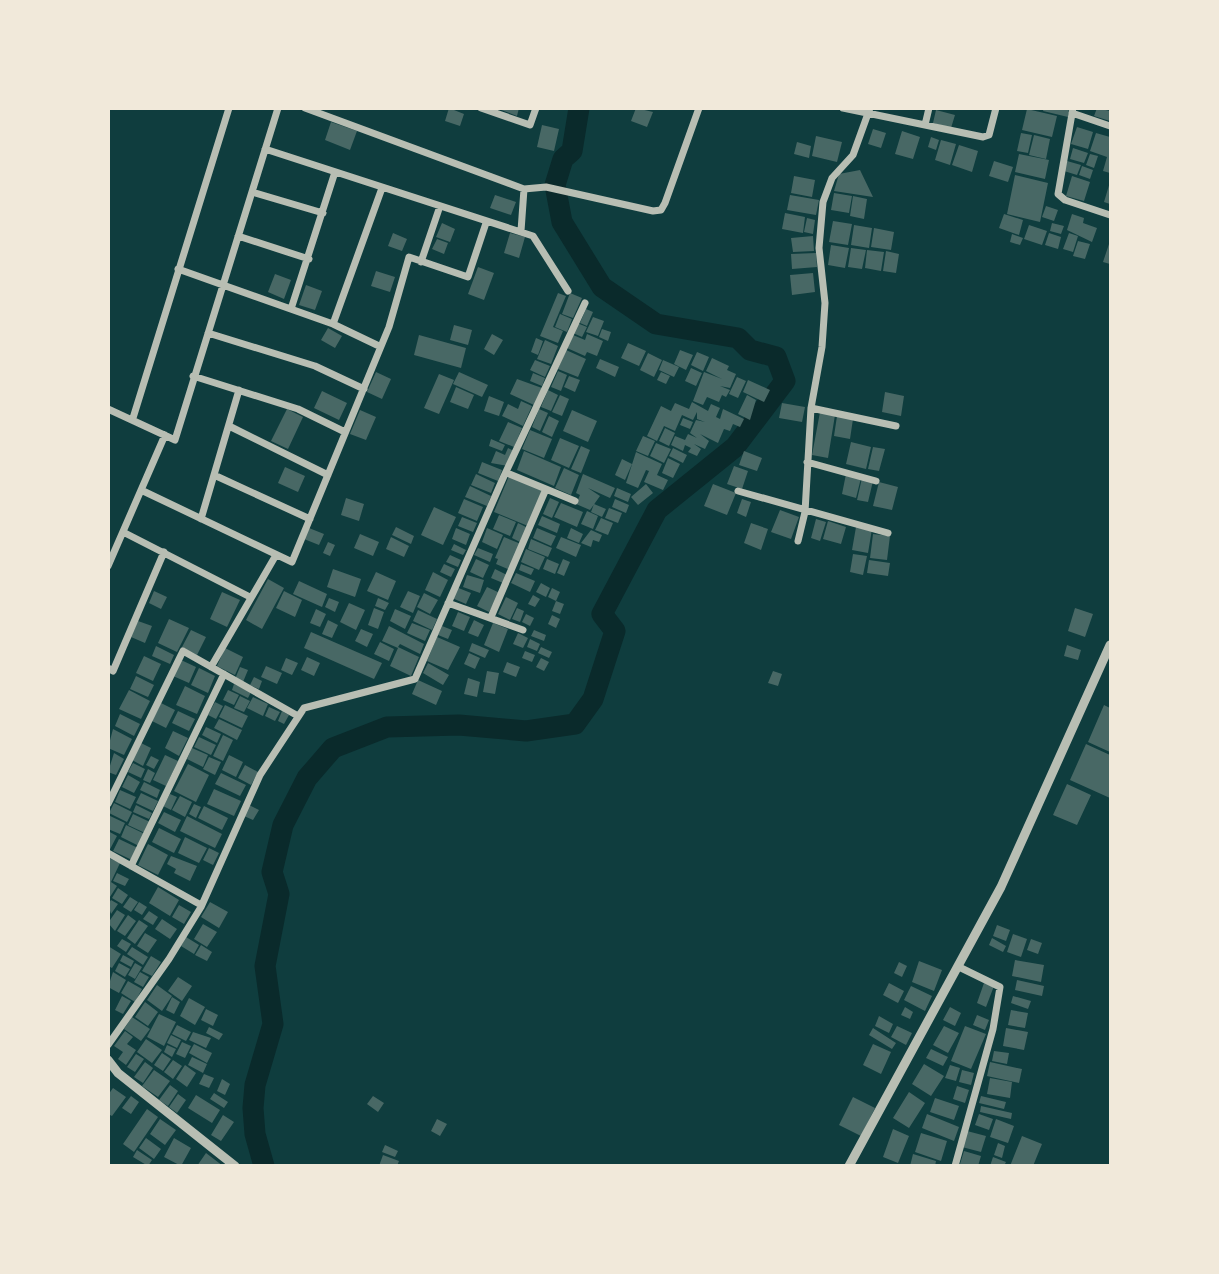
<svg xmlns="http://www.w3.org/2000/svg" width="1219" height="1274" font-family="Rubik,sans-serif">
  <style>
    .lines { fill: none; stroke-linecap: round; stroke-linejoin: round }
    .river { stroke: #0a2a2b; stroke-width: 21 }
    .building { fill: #486865 }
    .minor { stroke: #b8beb3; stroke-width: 7 }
    .tertiary { stroke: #b8beb3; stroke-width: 9 }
  </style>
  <rect width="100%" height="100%" fill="#0f3d3e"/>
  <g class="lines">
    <!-- river -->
    <path class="river" d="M264 1166 255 1134 253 1108 255 1085 273 1024 265 966 279 894 272 872 283 825 307 778 333 748 387 727 459 725 526 731 575 724 593 699 615 631 602 614 657 510 735 447 785 381 776 357 750 350 738 338 656 324 602 287 562 222 555 185 563 159 572 151 579 108"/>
  </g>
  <!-- building -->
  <path class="building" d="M449 108 464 114 460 126 445 121Z
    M496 108H519L517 116Z
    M636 108 653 112 647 127 631 121Z
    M1044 108H1069L1068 117 1043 111Z
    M1097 108 1110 111V121L1094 116Z
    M1027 109 1057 116 1052 137 1022 130Z
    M936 110 955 115 951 128 933 123Z
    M331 122 357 131 350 150 325 140Z
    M542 125 559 129 554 151 537 147Z
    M1077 127 1093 132 1088 149 1071 144Z
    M873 129 886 133 881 148 868 144Z
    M902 131 920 137 913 159 895 154Z
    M1021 133 1032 135 1028 153 1017 151Z
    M1096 133 1110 137V173L1103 171 1107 157 1090 151Z
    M1034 135 1050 139 1046 159 1029 155Z
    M816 136 842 142 837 162 812 156Z
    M931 137 939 140 936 150 928 147Z
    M941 140 956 144 950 165 935 160Z
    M797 142 811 146 809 158 794 154Z
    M959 145 978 151 972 172 952 165Z
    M1073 148 1088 153 1084 163 1070 159Z
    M1019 154 1049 160 1045 179 1015 172Z
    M1090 154 1098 156 1094 168 1086 165Z
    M994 161 1013 167 1008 182 989 176Z
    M1067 161 1081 165 1077 175 1064 171Z
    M1082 166 1093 170 1090 179 1079 175Z
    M860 170 873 197 834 191 839 174Z
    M1015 175 1048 183 1040 222 1007 214Z
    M794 176 815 180 812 197 791 193Z
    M1072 176 1090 182 1084 201 1066 196Z
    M1110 182V204L1104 202Z
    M834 193 852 196 849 213 831 210Z
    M495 195 516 202 511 215 490 208Z
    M790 195 819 200 816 215 787 210Z
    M853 196 867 199 864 219 850 216Z
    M1046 206 1058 210 1054 221 1042 217Z
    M785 213 805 217 803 233 782 229Z
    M1004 214 1023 220 1019 235 999 228Z
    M1072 214 1084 218 1083 223 1097 228 1092 242 1067 230Z
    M807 218 815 220 813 234 804 232Z
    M833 221 852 224 848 245 829 242Z
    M442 223 455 229 450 242 436 237Z
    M1052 223 1064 226 1061 234 1050 231Z
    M854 225 872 228 869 248 851 245Z
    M1029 225 1047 231 1042 245 1024 239Z
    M874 228 894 232 891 250 871 247Z
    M393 233 407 239 402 251 388 246Z
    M510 233 525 237 519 258 504 253Z
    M1049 233 1061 237 1058 249 1045 245Z
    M1069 233 1078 236 1073 252 1063 249Z
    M1012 234 1023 238 1020 245 1010 242Z
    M813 236 814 251 793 252 791 238Z
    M437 239 448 243 444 254 432 249Z
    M1078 241 1090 244 1085 259 1073 256Z
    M1110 241V264L1103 262Z
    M831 245 849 248 845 268 828 265Z
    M851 248 866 250 862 269 848 267Z
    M867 250 884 252 881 271 865 268Z
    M886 251 899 254 896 273 883 271Z
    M816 253 817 267 792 269 791 254Z
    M478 267 494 273 484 300 468 294Z
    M376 271 395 277 390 292 371 286Z
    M813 273 815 292 792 295 790 275Z
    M275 274 291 280 284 299 268 292Z
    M306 285 322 291 315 310 299 305Z
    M558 293 566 296 553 327 563 331 558 343 540 336Z
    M570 293 582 298 573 318 562 314Z
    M586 309 593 312 587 326 580 323Z
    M560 314 572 319 567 332 555 327Z
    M593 317 604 321 598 336 586 332Z
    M577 323 587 327 582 337 573 333Z
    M454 325 472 330 468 345 450 340Z
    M328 328 342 336 335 348 321 340Z
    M602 329 611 332 608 341 599 337Z
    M492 334 503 340 494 355 484 349Z
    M587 334 603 341 597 356 587 352 585 356 567 348 573 335 585 340Z
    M419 335 466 348 461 368 414 355Z
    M536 338 543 341 538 355 531 352Z
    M545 340 558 346 551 364 537 359Z
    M628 343 646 351 639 366 621 358Z
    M566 350 586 359 578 377 558 369Z
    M680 350 693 355 686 370 674 364Z
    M697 352 709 357 703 371 691 365Z
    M648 353 662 360 654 377 640 370Z
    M712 358 729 366 727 370 736 374 730 388 720 386 730 390 726 397 722 395 719 402 707 397 703 405 693 401 704 372 722 379 706 371Z
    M600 359 619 367 615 377 596 368Z
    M535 360 550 366 545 377 530 370Z
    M663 360 679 367 674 377 659 370Z
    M691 368 702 373 696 386 685 381Z
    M558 371 567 375 561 391 551 387Z
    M376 372 391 379 382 399 367 392Z
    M459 372 488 385 482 397 453 384Z
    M661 372 670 376 666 384 657 380Z
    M533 373 545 378 542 386 530 381Z
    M439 374 454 380 439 414 424 408Z
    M569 376 580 380 575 392 564 387Z
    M737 377 746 381 738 398 729 394Z
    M517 379 542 388 534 405 510 394Z
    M748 380 770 390 764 402 743 392Z
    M456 387 474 395 468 409 450 402Z
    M548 390 558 395 551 411 541 407Z
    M322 391 347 403 339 420 314 408Z
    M885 392 904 396 901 416 882 412Z
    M560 395 569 399 562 416 552 412Z
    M747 395 756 400 750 420 738 414Z
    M489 396 504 402 499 416 484 411Z
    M521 401 532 406 523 426 502 416 508 404 518 409Z
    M692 402 708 411 711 404 720 408 716 417 720 419 723 409 744 419 740 427 733 424 730 431 724 429 718 443 700 434 709 441 705 449 694 444 701 449 697 456 688 452 691 448 685 445 683 451 671 445 675 436 685 440 688 434 697 438 690 433 696 420 705 422 697 419V412L693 420 682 415 675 431 664 426 657 441 647 436 661 406 671 411 675 403 689 409Z
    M782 403 805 407 802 422 779 418Z
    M287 409 303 417 288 449 271 441Z
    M539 409 548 413 540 431 532 427Z
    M360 410 376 417 366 440 350 434Z
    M572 410 597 421 588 442 563 431Z
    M820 412 835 415 828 458 812 455Z
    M549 416 559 421 552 437 542 432Z
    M837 416 853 419 850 439 834 436Z
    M683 418 693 422 690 429 680 425Z
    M508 422 522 428 514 447 499 441Z
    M665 428 675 433 669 446 659 441Z
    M530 430 552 439 544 458 522 449Z
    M643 436 655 441 648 456 636 451Z
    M560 438 579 446 569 468 551 460Z
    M491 439 505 445 502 451 489 446Z
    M851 442 871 447 866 469 846 464Z
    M656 443 671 449 664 463 650 456Z
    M581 446 590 450 581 473 571 469Z
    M873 447 885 449 879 471 868 469Z
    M508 448 514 451 508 466 491 463 496 451 505 455Z
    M673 448 687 455 683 463 669 456Z
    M524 451 561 467 554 486 517 470Z
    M744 451 762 458 757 471 739 465Z
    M636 452 662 464 657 475 668 480 663 490 644 482 649 471 646 470 638 488 626 483Z
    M668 458 680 464 673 478 662 473Z
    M622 459 632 464 625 480 615 475Z
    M482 462 502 470 498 481 478 473Z
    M734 466 748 471 742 489 727 484Z
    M285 467 305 476 298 492 278 483Z
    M564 468 579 475 571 495 555 488Z
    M476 474 495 483 491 493 471 485Z
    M583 474 615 488 610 498 588 488 600 496 590 510 576 504 580 495 576 493Z
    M846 474 861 478 856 498 842 494Z
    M509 476 543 491 528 526 494 512Z
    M862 478 873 481 868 502 857 500Z
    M879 482 898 487 892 510 873 506Z
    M646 484 653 493 638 505 631 497Z
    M713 484 736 493 727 515 704 506Z
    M470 486 491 496 487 506 465 497Z
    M617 488 631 494 628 502 614 496Z
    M346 498 364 504 359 521 341 515Z
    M550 498 559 502 552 518 543 514Z
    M464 499 483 507 477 521 458 513Z
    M615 499 629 505 626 513 612 507Z
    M742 499 751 502 746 517 737 513Z
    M561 503 583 512 577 527 554 517Z
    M594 504 606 509 602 517 591 512Z
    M434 507 456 517 443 545 421 535Z
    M609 508 622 513 618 523 605 518Z
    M780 510 799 517 791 539 771 532Z
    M587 511 598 516 593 529 581 524Z
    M499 515 516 522 510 536 493 529Z
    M542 516 560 524 557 533 538 525Z
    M462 517 477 523 473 532 458 526Z
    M601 518 613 523 608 535 595 530Z
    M816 519 826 522 820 541 811 538Z
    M828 521 846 527 841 544 823 539Z
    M518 523 528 528 522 543 512 538Z
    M751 523 768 529 761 550 744 543Z
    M396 527 414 536 411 544 392 535Z
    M856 527 872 529 868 553 852 550Z
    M309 528 324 534 319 545 304 539Z
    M456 528 470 534 466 545 452 539Z
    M487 528 503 535 497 549 482 542Z
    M537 528 556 536 551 546 533 538Z
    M571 528 583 534 579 543 567 538Z
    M591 530 602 535 599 542 593 540 591 547 581 543Z
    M360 534 379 542 373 556 354 548Z
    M873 534 890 536 887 560 870 558Z
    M391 537 409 546 404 557 386 549Z
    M504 537 521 544 510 570 496 564 498 559 495 558Z
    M561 537 581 545 576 557 556 548Z
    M531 539 552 548 548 557 528 549Z
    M328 542 335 545 330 556 323 553Z
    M454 544 466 550 463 555 451 550Z
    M478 548 493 554 490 562 474 555Z
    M526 549 545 557 539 570 521 562Z
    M853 554 867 556 863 575 850 572Z
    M450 555 461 560 458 567 446 562Z
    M476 559 489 565 483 578 470 572Z
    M547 559 559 564 555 574 543 569Z
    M563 559 570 562 564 576 557 573Z
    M869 560 890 563 888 576 867 573Z
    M444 564 455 569 451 577 440 572Z
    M521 564 534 569 531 575 519 570Z
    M333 569 361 579 355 597 327 587Z
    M495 569 507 575 503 583 491 578Z
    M376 572 396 581 388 600 367 591Z
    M433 572 448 580 440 597 425 590Z
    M516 573 535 581 530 592 511 583Z
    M467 575 484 580 480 593 463 587Z
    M268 579 284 588 262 629 246 620Z
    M299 581 327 594 322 607 293 594Z
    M541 583 550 588 546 597 536 592Z
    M456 587 471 593 466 604 452 598Z
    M487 587 500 593 489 612 477 606Z
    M552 588 560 592 556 601 564 604 560 614 552 611 556 601 548 597Z
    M154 591 167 597 161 609 149 603Z
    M284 591 302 600 295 617 276 608Z
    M408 591 420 596 413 613 400 607Z
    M222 592 240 600 227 627 210 619Z
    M424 593 438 600 430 614 417 607Z
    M533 595 540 599 535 607 528 604Z
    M506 597 518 603 510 620 498 614Z
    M329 598 339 602 335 612 325 607Z
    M378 598 389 603 385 610 375 606Z
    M349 603 365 610 356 630 340 622Z
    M374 608 384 612 378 629 368 625Z
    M517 608 524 611 520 622 512 619Z
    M1075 608 1093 614 1085 637 1068 631Z
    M316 609 326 614 320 627 310 623Z
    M395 609 411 616 405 629 390 621Z
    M418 610 437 619 432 630 413 621Z
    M458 612 470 617 464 631 452 626Z
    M526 614 534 618 530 626 522 622Z
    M552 615 560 619 556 628 548 624Z
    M169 619 189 628 177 652 158 643Z
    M328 620 338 625 332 638 322 634Z
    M474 620 484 625 478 637 468 633Z
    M138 621 152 626 145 643 131 637Z
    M412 623 430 630 425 641 407 633Z
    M493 623 508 629 499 652 484 645Z
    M389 626 424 644 420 654 400 644 398 647 419 657 411 676 390 666 398 648 382 641Z
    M442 626 452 630 448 639 438 635Z
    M361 629 373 634 367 647 355 641Z
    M191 630 206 637 197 655 182 647Z
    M534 630 546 635 544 641 531 636Z
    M311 632 382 663 374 679 304 648Z
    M518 633 528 638 523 648 513 644Z
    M437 637 460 647 448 670 427 661Z
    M530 639 540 644 537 651 527 647Z
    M380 642 394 649 389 661 374 654Z
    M472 643 489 650 485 658 469 651Z
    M1067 645 1081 650 1078 660 1064 656Z
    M156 646 174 655 170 664 152 656Z
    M541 647 552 652 549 658 538 653Z
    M225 648 243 657 235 675 217 666Z
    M525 651 535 655 532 662 522 658Z
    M469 653 480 658 475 669 464 664Z
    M144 656 161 664 153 681 136 673Z
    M307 657 320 663 314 676 301 670Z
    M286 658 298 663 292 675 281 670Z
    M541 658 549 662 544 671 536 667Z
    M181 660 196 667 189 683 173 676Z
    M507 662 520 667 516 677 503 672Z
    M428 663 449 675 443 685 423 673Z
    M266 666 282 673 277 684 261 677Z
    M240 667 248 670 243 682 235 679Z
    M199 668 215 676 208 693 191 685Z
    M487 671 499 673 495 694 483 692Z
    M773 671 782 674 778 686 768 683Z
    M136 676 154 685 148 697 130 689Z
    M254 677 262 681 259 689 250 685Z
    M468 678 480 682 477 697 464 694Z
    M418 680 442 691 436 705 412 694Z
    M234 684 251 692 248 698 232 690Z
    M185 686 205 696 197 714 176 705Z
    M129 690 150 701 141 719 119 709Z
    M228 690 239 695 234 705 223 700Z
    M240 696 250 701 244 712 234 708Z
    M253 697 268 704 263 716 247 708Z
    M215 702 223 706 216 719 208 715Z
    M161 703 175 710 166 728 152 721Z
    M225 705 248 716 242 728 219 717Z
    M1104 705 1110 708V752L1088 742Z
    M269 707 280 712 275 721 265 716Z
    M178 711 195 719 189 731 172 723Z
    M282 711 289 715 284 724 278 721Z
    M120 714 140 724 134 736 115 726Z
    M219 719 242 730 237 740 214 728Z
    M206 727 221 734 217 743 202 735Z
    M113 729 132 739 124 755 108 748Z
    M173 731 188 738 179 756 165 748Z
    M223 735 233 740 223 761 213 756Z
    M199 737 216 745 211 755 194 747Z
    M141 743 151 748 143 766 132 760Z
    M1086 744 1110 755V798L1070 780Z
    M192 748 208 755 203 767 187 759Z
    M114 753 124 759 116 775 108 772Z
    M165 755 178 761 166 786 153 780Z
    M229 755 243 762 236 777 222 770Z
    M151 756 159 760 154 769 146 765Z
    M209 757 221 762 215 775 203 769Z
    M133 763 145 769 141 778 128 772Z
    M188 764 209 775 196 802 174 791Z
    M245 765 258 772 251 785 238 778Z
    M148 769 155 773 150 783 143 780Z
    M221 773 246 785 240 796 215 784Z
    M128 775 140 782 134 793 122 787Z
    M144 782 160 790 157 798 140 790Z
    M1067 784 1091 795 1077 825 1053 815Z
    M214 789 241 801 234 816 207 804Z
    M120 790 136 797 130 809 115 802Z
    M141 793 158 801 153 811 136 803Z
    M170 794 177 797 171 810 163 806Z
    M180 796 192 802 185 817 172 810Z
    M114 803 132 812 127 822 109 813Z
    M194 804 201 807 196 818 189 814Z
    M136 805 152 813 149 819 133 812Z
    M249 805 259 810 253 820 244 816Z
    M204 806 228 818 222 830 198 818Z
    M164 812 181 820 175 832 158 823Z
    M133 814 150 822 145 833 128 825Z
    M108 815 125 823 120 834 108 829Z
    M187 816 222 834 215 848 180 831Z
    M126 825 147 835 141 847 121 837Z
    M159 828 181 839 174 853 152 842Z
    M108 831 117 836 108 853Z
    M185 837 207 848 199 863 178 853Z
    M119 839 138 848 132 860 113 851Z
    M148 844 168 855 158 875 138 865Z
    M209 848 219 853 213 865 203 860Z
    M171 856 197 866 190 881 174 873 176 869 167 864Z
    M109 858 120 863 111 882 117 886 108 900Z
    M117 873 129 879 125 886 113 881Z
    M158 887 179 900 170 916 149 903Z
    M118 888 128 895 122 904 112 898Z
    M130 897 138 902 131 912 123 907Z
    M111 900 118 904 111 914 108 904Z
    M139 902 147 907 142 915 134 910Z
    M210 902 228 912 219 928 201 917Z
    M179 905 191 912 184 924 172 917Z
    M117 910 125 915 115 931 108 923Z
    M149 911 158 917 153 925 143 919Z
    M128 915 136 921 125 936 117 931Z
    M162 919 177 929 170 939 155 929Z
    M139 920 148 926 135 944 127 938Z
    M203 924 217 932 207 947 194 939Z
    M997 925 1010 930 1006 941 993 936Z
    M145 933 157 940 148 953 137 946Z
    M1013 934 1027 939 1021 957 1007 952Z
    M186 937 199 945 194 954 181 946Z
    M992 938 1006 946 1003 952 989 945Z
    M122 939 131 944 126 952 117 946Z
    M1031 939 1042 943 1038 954 1027 950Z
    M201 945 212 952 207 961 195 955Z
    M108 946 121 954 112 968 108 966Z
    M132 947 148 957 143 965 127 954Z
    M123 955 134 961 131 967 120 961Z
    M151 956 161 962 152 976 142 971Z
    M1015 960 1044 965 1041 982 1012 976Z
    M919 961 942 970 934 991 912 982Z
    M899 962 907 966 902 977 894 973Z
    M119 963 130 969 125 977 115 971Z
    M135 963 142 967 135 979 128 975Z
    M113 972 126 980 119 993 108 987Z
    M140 972 149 977 143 987 134 982Z
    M178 977 192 986 182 1001 168 991Z
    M1017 980 1044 986 1042 996 1015 990Z
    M128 981 142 989 135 1002 121 993Z
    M889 983 904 991 898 1003 883 995Z
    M984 983 994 986 986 1007 977 1003Z
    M157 985 172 996 162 1011 147 1000Z
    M911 986 932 996 925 1011 904 1000Z
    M122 996 131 1001 123 1014 115 1010Z
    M1013 996 1031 1001 1028 1009 1011 1003Z
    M172 997 180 1002 174 1014 166 1010Z
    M189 998 205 1007 195 1025 180 1016Z
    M145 1002 158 1012 148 1026 135 1017Z
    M905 1007 913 1012 910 1019 901 1015Z
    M950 1007 961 1013 955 1026 943 1020Z
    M206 1009 218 1015 213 1026 201 1020Z
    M1011 1010 1028 1013 1025 1028 1008 1025Z
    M159 1014 176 1022 164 1046 147 1037Z
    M977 1015 989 1020 985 1030 973 1025Z
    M879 1016 893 1024 889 1033 875 1026Z
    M132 1017 150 1029 141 1041 124 1029Z
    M177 1025 191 1032 186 1041 172 1034Z
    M897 1026 912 1033 906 1045 891 1037Z
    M944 1026 959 1033 948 1053 933 1045Z
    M965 1026 986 1034 971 1069 951 1061Z
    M209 1027 223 1034 219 1040 206 1033Z
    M873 1028 896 1043 892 1049 869 1035Z
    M1006 1028 1028 1032 1024 1050 1003 1046Z
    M125 1031 133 1037 127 1044 136 1050 126 1065 118 1059 123 1052 114 1046Z
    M193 1032 211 1038 206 1048 189 1040Z
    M171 1035 181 1040 177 1048 167 1043Z
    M146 1039 162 1050 152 1063 137 1052Z
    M182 1042 191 1046 185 1058 176 1054Z
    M194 1044 212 1053 207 1063 189 1053Z
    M873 1044 891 1052 881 1074 863 1065Z
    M167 1045 176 1049 172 1057 164 1052Z
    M931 1049 948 1057 943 1066 926 1058Z
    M994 1051 1009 1053 1007 1064 992 1061Z
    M162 1053 171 1059 163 1071 154 1065Z
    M136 1054 144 1059 135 1072 127 1067Z
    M192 1057 207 1064 203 1073 188 1065Z
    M173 1060 182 1066 173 1079 164 1072Z
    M145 1062 153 1068 143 1083 134 1077Z
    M990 1062 1022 1069 1019 1083 987 1076Z
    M924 1064 944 1076 931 1096 912 1084Z
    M185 1065 196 1073 187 1087 176 1079Z
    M950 1065 960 1068 956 1081 945 1078Z
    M154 1070 170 1081 158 1097 142 1086Z
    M962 1070 974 1073 971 1085 959 1082Z
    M204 1074 214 1078 209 1088 199 1084Z
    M990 1078 1012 1082 1010 1098 987 1094Z
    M222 1079 230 1084 225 1095 217 1091Z
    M170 1085 178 1091 168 1106 159 1100Z
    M957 1086 969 1090 965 1103 953 1099Z
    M113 1088 126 1097 112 1116 108 1114V1095Z
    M909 1092 925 1103 909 1128 893 1118Z
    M214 1093 228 1102 224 1108 210 1099Z
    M178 1094 186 1100 177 1113 169 1107Z
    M196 1095 220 1110 212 1123 188 1108Z
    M131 1096 139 1102 131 1114 122 1108Z
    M373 1096 384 1103 378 1112 367 1104Z
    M981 1096 1006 1102 1004 1109 979 1103Z
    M853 1097 875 1108 861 1136 839 1125Z
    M935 1098 959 1106 954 1120 930 1112Z
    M981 1106 1012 1113 1011 1119 980 1112Z
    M147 1109 158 1117 134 1152 123 1144Z
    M927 1114 959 1127 954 1141 922 1128Z
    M979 1114 993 1119 989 1130 975 1125Z
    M223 1115 234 1122 221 1141 211 1135Z
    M160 1119 176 1130 165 1145 150 1134Z
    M437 1119 447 1124 440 1136 431 1131Z
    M996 1119 1014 1126 1008 1143 990 1137Z
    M893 1129 909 1136 898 1163 883 1157Z
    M967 1131 986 1136 981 1152 962 1147Z
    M921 1133 947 1141 941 1161 915 1152Z
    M1022 1136 1042 1144 1033 1166H1010Z
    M146 1138 161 1149 154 1159 139 1148Z
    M174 1138 191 1148 181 1166 164 1157Z
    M998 1143 1005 1146 1002 1158 994 1155Z
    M385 1145 398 1151 395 1157 382 1152Z
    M137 1150 152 1160 148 1166 133 1157Z
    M964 1151 981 1156 978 1166 960 1164Z
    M206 1153 223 1166H197Z
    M913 1154 936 1161 935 1166H910Z
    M383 1155 399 1161 397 1166H379Z
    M993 1157 1006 1162 1004 1166H990Z"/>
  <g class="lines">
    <!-- minor -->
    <path class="minor" d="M305 108 524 189 546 187 653 211 661 210 665 203 699 108
      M481 108 530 125 536 108
      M843 108 983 137 989 135 996 108
      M1073 108 1058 194 1065 200 1110 215
      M1072 113 1110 126
      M925 125 929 108
      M265 149 533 236 568 291
      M252 192 323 213
      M521 231 524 189
      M238 236 309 259
      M421 262 440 206
      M178 269 333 324 379 346
      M291 309 335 172
      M333 324 382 188
      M208 333 315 366 364 389
      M193 376 298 409 345 432
      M811 408 896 426
      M108 409 175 440 278 108
      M133 418 229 108
      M229 426 328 475
      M807 462 876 481
      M507 473 546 489
      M214 475 310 519
      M141 490 292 562 389 327 409 257 468 277 486 223
      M738 491 888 533
      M201 519 239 390
      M123 532 250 597
      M798 541 805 512 811 408 822 347 825 303 819 248 823 202 832 178 853 155 870 108
      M108 566 165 435
      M448 603 523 630
      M491 617 546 489 575 501
      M211 667 276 555
      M108 668 113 671 164 552
      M108 804 183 651 298 716
      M108 853 201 905
      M131 866 224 674
      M108 1045 169 959 201 907 260 775 304 708 415 679 504 476 585 303
      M955 1166 993 1029 1000 987 959 967"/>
    <!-- tertiary -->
    <path class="tertiary" d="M108 1060 118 1073 235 1166
      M849 1166 1001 887 1110 645"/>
  </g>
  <!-- border -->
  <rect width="1219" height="1274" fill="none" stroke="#f1e9da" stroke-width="220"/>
</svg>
